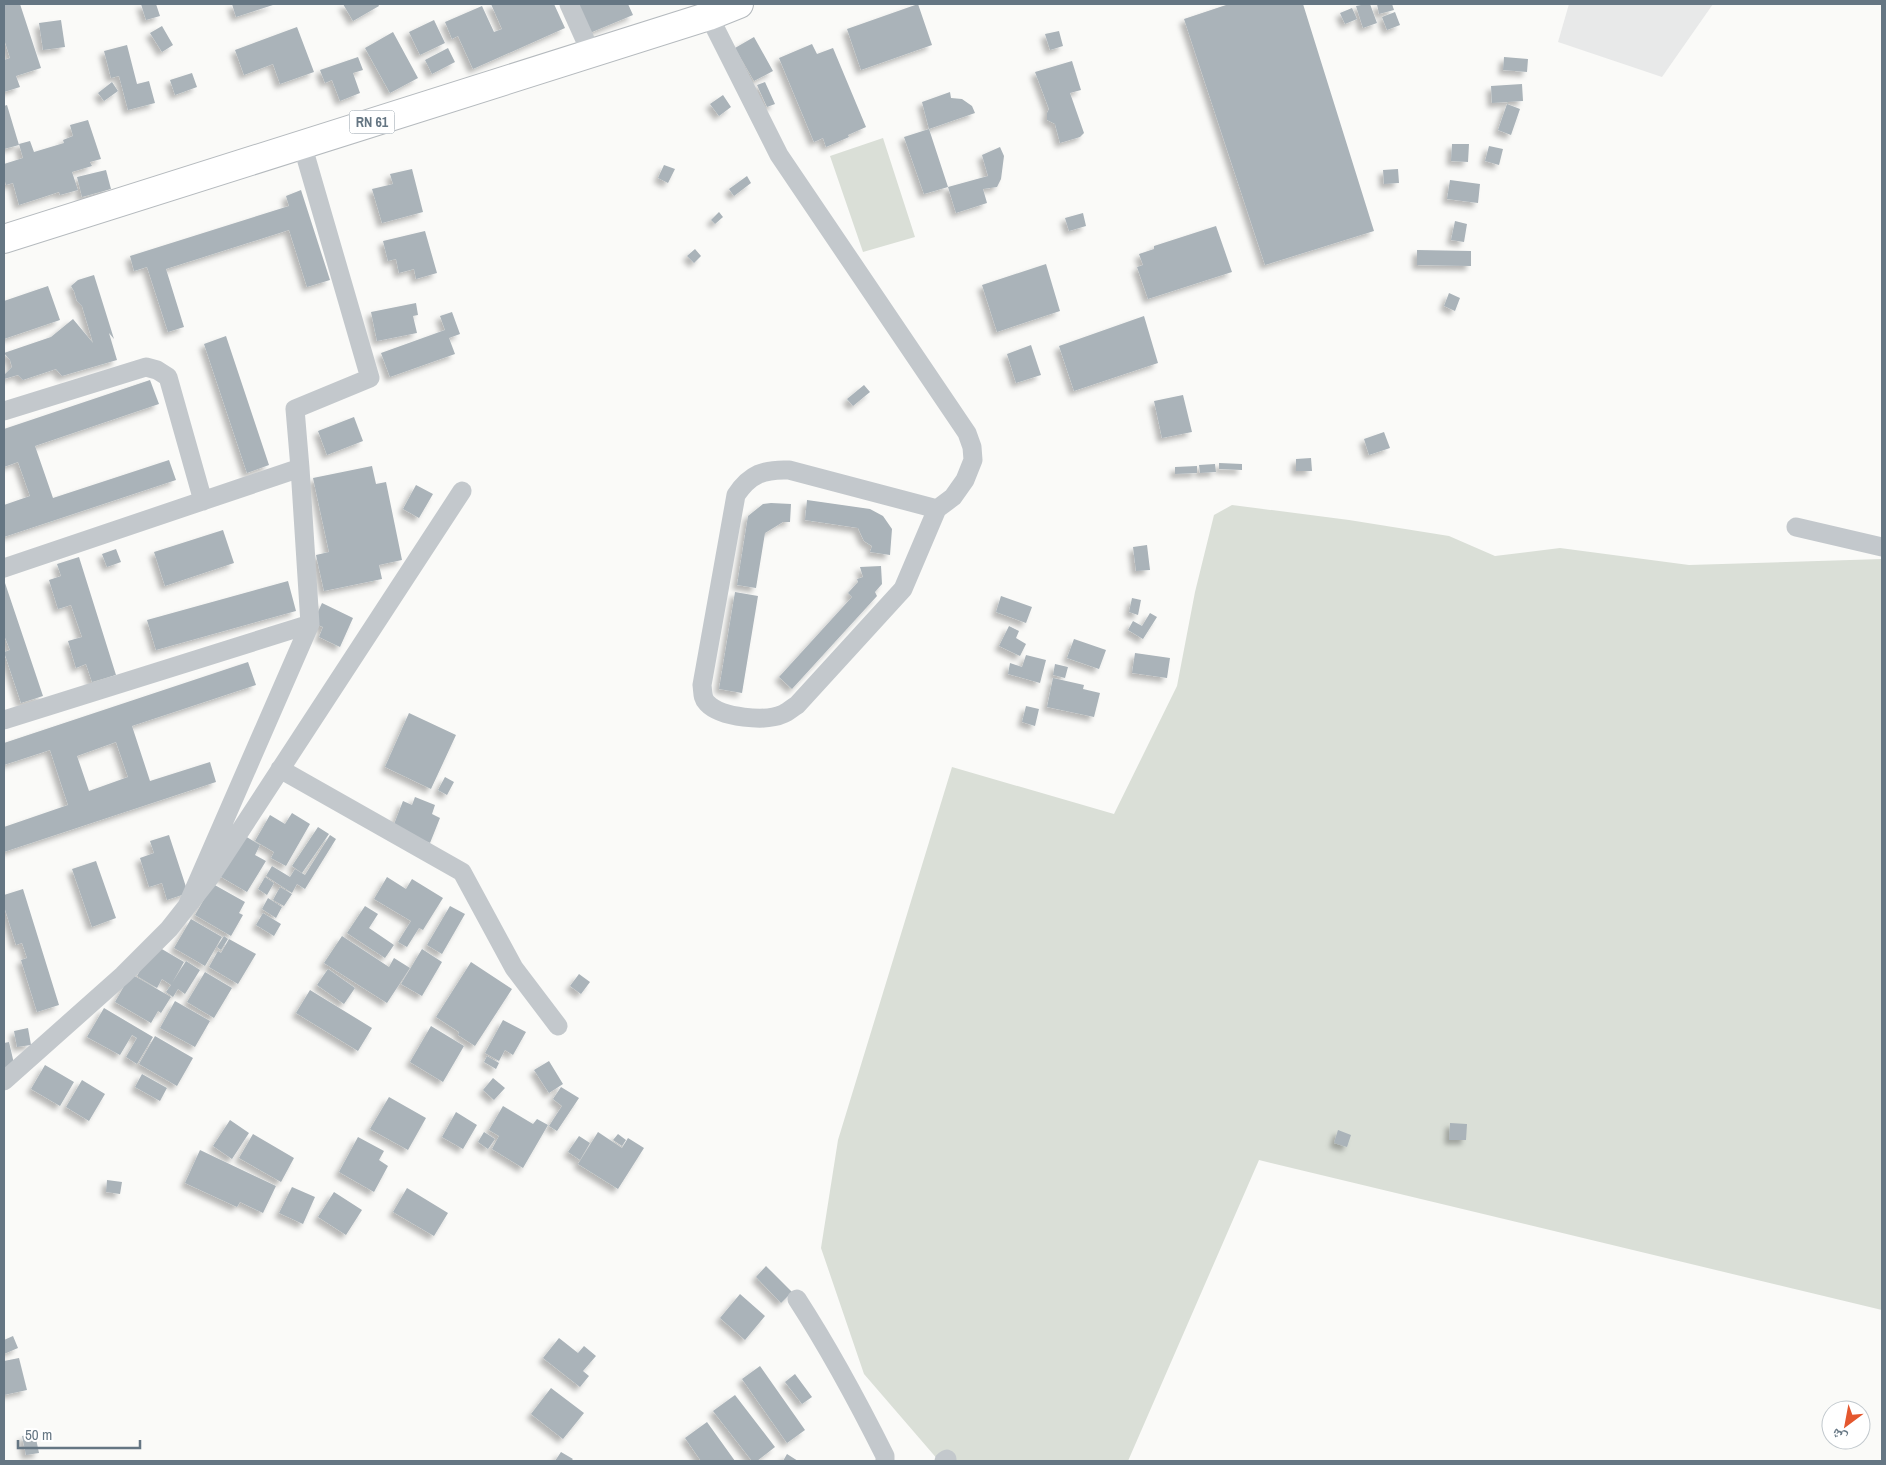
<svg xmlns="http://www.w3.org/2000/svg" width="1886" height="1465" font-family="'Archivo Narrow','Noto Naskh Arabic',sans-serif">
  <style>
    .built { fill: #e8e9e9 }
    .green { fill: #dadfd7 }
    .building { fill: #aab3b9; fill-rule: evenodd; filter: url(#shadow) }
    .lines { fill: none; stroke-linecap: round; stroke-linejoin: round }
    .primary-casing { stroke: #b5babe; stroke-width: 30 }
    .minor { stroke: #c3c8cc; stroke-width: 19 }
    .primary { stroke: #fff; stroke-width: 28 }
    .labels { text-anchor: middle; stroke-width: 5; stroke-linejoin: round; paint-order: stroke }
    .shield { fill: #fff; stroke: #939fa8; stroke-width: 1 }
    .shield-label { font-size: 14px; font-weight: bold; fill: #657683 }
  </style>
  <defs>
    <filter id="shadow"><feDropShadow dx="-4.5" dy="4.5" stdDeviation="2.5" flood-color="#0004"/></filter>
  </defs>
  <rect width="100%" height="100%" fill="#fafaf8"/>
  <!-- built -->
  <path class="built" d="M1569 4H1713L1662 77 1558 42Z"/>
  <!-- green -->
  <path class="green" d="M883 138 915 237 863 252 830 156Z
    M1232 505 1349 520 1449 536 1495 556 1560 548 1689 565 1882 559V1310L1259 1160 1128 1461H939L864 1374 821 1248 838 1140 952 767 1114 814 1177 686 1195 592 1214 515Z"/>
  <!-- building -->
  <path class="building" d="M4 4H20L41 68 16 76 20 87 4 92V60L10 58 4 39Z
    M141 4H156L160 16 146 20Z
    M232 4H276L236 17Z
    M343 4H378L379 6 353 21Z
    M491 4H554L565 28 473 69 458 36 452 39 445 22 482 6 494 32 502 29Z
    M571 4H628L633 15 585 35Z
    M918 4 932 45 861 70 847 29Z
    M1229 4H1303L1374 231 1265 265 1184 19Z
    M1366 4H1370L1377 23 1363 28 1356 6Z
    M1377 4H1392L1394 10 1379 14Z
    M1352 8 1357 19 1345 24 1340 13Z
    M1395 12 1400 25 1387 30 1382 17Z
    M61 20 65 47 43 50 39 23Z
    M434 20 445 43 420 55 409 32Z
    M162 26 173 45 162 52 150 33Z
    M297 27 314 72 280 84 273 64 244 75 235 50Z
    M1059 31 1063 46 1050 50 1045 34Z
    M393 32 418 78 390 93 365 48Z
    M754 37 773 71 754 81 735 48Z
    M812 44 817 54 833 48 866 127 848 135 849 137 826 147 823 138 814 142 779 58Z
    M127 45 137 84 149 81 155 103 128 110 119 76 111 78 104 51Z
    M448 48 455 62 432 74 425 60Z
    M358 57 363 70 353 73 360 93 340 101 332 80 325 83 320 70Z
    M1504 57 1528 59 1527 72 1503 70Z
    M1072 61 1081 90 1070 93 1084 133 1080 137 1060 143 1055 124 1047 120V113L1049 109 1035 72Z
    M192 73 197 87 175 95 170 80Z
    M112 82 118 91 104 101 98 93Z
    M765 82 775 104 767 107 757 85Z
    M1522 84 1523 101 1492 103 1491 86Z
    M950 92 951 98 962 99 972 106 975 113 929 129 922 102Z
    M723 95 731 107 719 116 710 104Z
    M1507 104 1520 109 1511 135 1498 130Z
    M7 105 19 145 4 149V106Z
    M88 120 101 159 90 162 92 166 72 172 78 190 60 195 59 192 19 205 13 183 6 185 4 178V164L23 158 19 144 30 141 34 152 64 143 63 140 73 136 70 125Z
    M929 129 948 187 924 194 904 137Z
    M1452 144H1469L1468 162 1451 161Z
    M1489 146 1503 149 1499 165 1485 161Z
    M1000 147 1004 156 1001 179 997 187 983 189 987 203 956 213 948 187 988 176 982 155Z
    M664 165 675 169 668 183 658 178Z
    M412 169 423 212 382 223 372 189 393 184 390 174Z
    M1398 169 1399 183 1384 184 1383 170Z
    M106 170 111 189 82 197 77 177Z
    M747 176 751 183 734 196 729 189Z
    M1450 180 1480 184 1478 203 1447 199Z
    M301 190 330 280 307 287 289 230 166 269 184 327 168 332 147 267 134 271 130 256 289 206 286 196Z
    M719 212 723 217 715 224 711 220Z
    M1083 213 1086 226 1069 231 1065 218Z
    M1455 221 1467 224 1464 242 1451 240Z
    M1216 226 1232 272 1148 299 1137 267 1143 265 1139 254 1154 249V246Z
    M425 231 437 273 416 279 414 269 399 273 396 259 388 261 383 241Z
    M695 249 701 256 694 263 687 256Z
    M1417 250 1471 251V266L1417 265Z
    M1046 264 1060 311 997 332 982 285Z
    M94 275 114 339 109 333 117 360 62 376 56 369 23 380 18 375 4 379V375L12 367 10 360 4 353 51 337 73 319 93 343 82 306 77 301 74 291 71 286 78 280Z
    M48 286 60 320 4 339V301Z
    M1449 293 1460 298 1455 311 1444 306Z
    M416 303 418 315 413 316 417 333 377 341 371 312Z
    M452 312 460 334 449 338 455 354 390 377 381 353 445 330 440 316Z
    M1144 316 1158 363 1074 391 1059 346Z
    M226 336 269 465 247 473 204 344Z
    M1031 345 1041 375 1016 383 1007 354Z
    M150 380 159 404 35 446 53 498 169 460 176 480 4 537V505L30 496 18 462 4 467V429Z
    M864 385 870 392 853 406 847 399Z
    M1183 395 1192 432 1162 438 1154 401Z
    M354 417 363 441 327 455 318 431Z
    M1384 432 1390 448 1369 455 1364 439Z
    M1311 458 1312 471H1296V459Z
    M1219 463 1242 464V470L1219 469Z
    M1215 464 1216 472 1200 473 1199 465Z
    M372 466 376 484 386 482 402 560 379 565 382 579 324 591 316 555 329 552 313 478Z
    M1197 466V473L1175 474V467Z
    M416 485 433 494 419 518 403 509Z
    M807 500 870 509 883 516 892 529 890 555 870 552 872 546 864 541 858 528 805 520Z
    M771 503 791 504 790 522H783L765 533 756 588 737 585 748 516 763 504Z
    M223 530 234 563 165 586 154 552Z
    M1147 545 1150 570 1136 571 1133 547Z
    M116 549 121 562 107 567 102 554Z
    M79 557 116 675 92 682 86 664 76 668 68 641 82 637 71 605 58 609 49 580 61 576 57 564Z
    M881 566 882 584 875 592 877 596 792 689 779 677 852 597 848 593 858 582 857 579 863 577 860 567Z
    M4 580 43 696 21 703 4 652 10 650 4 635Z
    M288 581 296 611 156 650 147 620Z
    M735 592 758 596 742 693 719 689Z
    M1001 596 1032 607 1026 623 996 612Z
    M1132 598 1141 600 1138 615 1129 612Z
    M322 603 353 618 340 647 319 637 323 627 313 623Z
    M1150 613 1157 617 1143 639 1128 630 1133 621 1142 626Z
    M1009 626 1019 631 1016 638 1026 644 1020 656 999 646Z
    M1074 639 1106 650 1099 669 1067 658Z
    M1135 653 1170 658 1167 678 1132 673Z
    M1026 655 1046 660 1040 683 1008 674 1010 663 1022 667Z
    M248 662 256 685 132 726 150 781 210 762 216 782 4 852V827L68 805 50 750 4 765V743ZM116 742 128 777 89 791 77 756Z
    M1055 664 1068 667 1065 678 1053 675Z
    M1053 678 1084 685 1083 689 1100 693 1094 717 1047 707Z
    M1026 706 1039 709 1035 726 1022 722Z
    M409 713 456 735 431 789 385 767Z
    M445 777 454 782 447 795 438 790Z
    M415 797 435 805 432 814 440 818 430 843 393 827 403 801 412 805Z
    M292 813 310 824 286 866 271 858 274 852 255 841 270 815 285 824Z
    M318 827 329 834 302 873 292 866Z
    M240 833 260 845 255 855 266 861 247 892 216 874Z
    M169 835 188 893 167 900 162 883 149 887 140 858 154 853 150 841Z
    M330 835 336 839 305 889 297 884 292 893 266 876 272 866 290 877 295 869 305 875Z
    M96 861 116 918 92 927 72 869Z
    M265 877 274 883 267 895 258 889Z
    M387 877 406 889 412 879 443 898 423 930 419 928 407 947 398 942 411 921 374 899Z
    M213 884 245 902 239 913 243 915 231 936 195 915Z
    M280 887 292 894 284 906 273 900Z
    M23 889 59 1005 37 1012 21 960 27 958 22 943 16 945 4 906V895Z
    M268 898 282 907 276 918 262 909Z
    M365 906 378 914 369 928 394 945 385 958 347 933Z
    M450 906 465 914 442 954 427 945Z
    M263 913 281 924 274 936 256 925Z
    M191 919 222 937 205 966 174 948Z
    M224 936 228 939 221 950 217 947Z
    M342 936 389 967 394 958 410 968 387 1003 324 963Z
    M229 939 256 954 238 984 209 967 218 951 221 953Z
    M155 945 184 962 172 983 186 961 200 970 185 994 178 989 173 997 166 992 171 985 162 979 157 988 137 976Z
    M422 949 442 962 422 996 401 984Z
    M471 962 512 989 475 1046 458 1035 459 1032 436 1017Z
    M328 969 355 988 344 1004 317 985Z
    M205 972 232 988 214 1018 187 1002Z
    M131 974 171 997 161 1013 158 1011 151 1023 115 1002Z
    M579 974 590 982 581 994 570 986Z
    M310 990 372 1028 358 1051 296 1013Z
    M175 1001 210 1021 195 1047 160 1028Z
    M104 1008 153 1037 137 1064 126 1057 137 1038 132 1035 120 1055 87 1037Z
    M503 1020 526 1032 513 1055 505 1050 499 1061 485 1053Z
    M431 1026 464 1046 443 1082 410 1062Z
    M28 1028 31 1045 17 1047 14 1031Z
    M155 1036 193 1058 177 1086 139 1064Z
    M9 1042 15 1068 4 1071V1043Z
    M487 1056 499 1063 496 1069 484 1062Z
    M549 1061 563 1084 549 1093 534 1070Z
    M45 1065 74 1082 60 1106 31 1089Z
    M142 1074 167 1088 160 1101 135 1087Z
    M493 1078 505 1088 494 1100 483 1090Z
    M82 1080 105 1094 89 1121 66 1107Z
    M561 1087 579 1098 557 1131 549 1126 562 1106 553 1099Z
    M389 1097 426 1118 408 1150 370 1129Z
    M503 1106 533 1124 537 1119 548 1125 523 1168 492 1149 499 1136 489 1130Z
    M456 1112 477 1125 463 1149 442 1137Z
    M230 1120 249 1133 232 1159 213 1146Z
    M1450 1123 1467 1124 1466 1140H1449Z
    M1338 1130 1351 1135 1347 1147 1334 1143Z
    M484 1132 495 1139 488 1149 478 1142Z
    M598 1132 622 1148 628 1138 644 1148 618 1189 578 1164Z
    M253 1134 294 1158 281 1182 239 1158Z
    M618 1134 626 1140 622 1146 613 1140Z
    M579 1136 590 1143 580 1160 568 1152Z
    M358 1137 384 1151 379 1160 388 1166 374 1192 339 1172Z
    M200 1150 276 1186 263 1213 240 1202 237 1207 185 1183Z
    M107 1180 122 1182 120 1194 106 1192Z
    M292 1187 315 1197 303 1224 279 1213Z
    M407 1188 448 1213 434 1236 393 1212Z
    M334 1192 362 1210 346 1235 318 1217Z
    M766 1266 792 1292 781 1303 756 1277Z
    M740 1294 765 1316 745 1340 720 1318Z
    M13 1336 18 1348 4 1354V1340Z
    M559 1338 578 1353 584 1346 596 1356 583 1371 589 1376 580 1387 543 1358Z
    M19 1358 27 1390 4 1395V1361Z
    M760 1366 805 1430 787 1443 742 1379Z
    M795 1374 812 1397 802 1404 785 1382Z
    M551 1388 584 1413 563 1439 531 1414Z
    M735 1395 775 1447 757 1461H752L713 1411Z
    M707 1422 735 1461H701L685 1438Z
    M35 1434 39 1453 26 1455 22 1436Z
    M561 1452 573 1459 571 1461H555Z
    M787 1454 798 1461H783Z"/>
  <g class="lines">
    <defs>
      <path id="primary" d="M4 239 709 16 739 4"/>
    </defs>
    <!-- primary casing -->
    <use href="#primary" class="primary-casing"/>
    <!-- minor -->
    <path class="minor" d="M569 4 591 53
      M707 5 709 16 779 155 967 433 972 447 973 460 965 480 953 497 937 509 903 589 797 705C792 708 788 712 783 714 766 722 721 718 707 703 702 698 703 692 702 685L736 495C750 474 764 469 789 470L937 509
      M4 411 146 367 157 370 168 377 203 501
      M1796 527 1882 547
      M4 568 300 468
      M4 720 310 624
      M280 769 462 872 514 968 558 1026
      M187 906 310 624 300 468 295 409 370 378 302 144
      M4 1081 123 975 169 929 210 877 462 491
      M797 1299C830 1350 858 1402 885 1456V1461
      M944 1461 947 1459"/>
    <!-- primary -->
    <use href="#primary" class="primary"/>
  </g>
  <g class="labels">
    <!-- shield labels -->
    <rect class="shield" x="349.5" y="110.5" width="45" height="23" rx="4"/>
    <g class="shield-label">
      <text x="372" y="127">RN 61</text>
    </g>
  </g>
  <!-- border -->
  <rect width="1886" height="1465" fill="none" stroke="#657683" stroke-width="10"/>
  <!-- north arrow -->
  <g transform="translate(1846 1425) rotate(212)"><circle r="24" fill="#ffffff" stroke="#c1c8cd"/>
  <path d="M0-4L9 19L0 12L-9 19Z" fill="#e4572e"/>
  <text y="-8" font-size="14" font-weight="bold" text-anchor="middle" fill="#657683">ش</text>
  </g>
  <!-- scale -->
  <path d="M18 1440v8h122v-8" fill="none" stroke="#657683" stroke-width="2.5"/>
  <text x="25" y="1440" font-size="15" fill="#657683" stroke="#ffffff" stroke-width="4" paint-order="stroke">50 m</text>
</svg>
